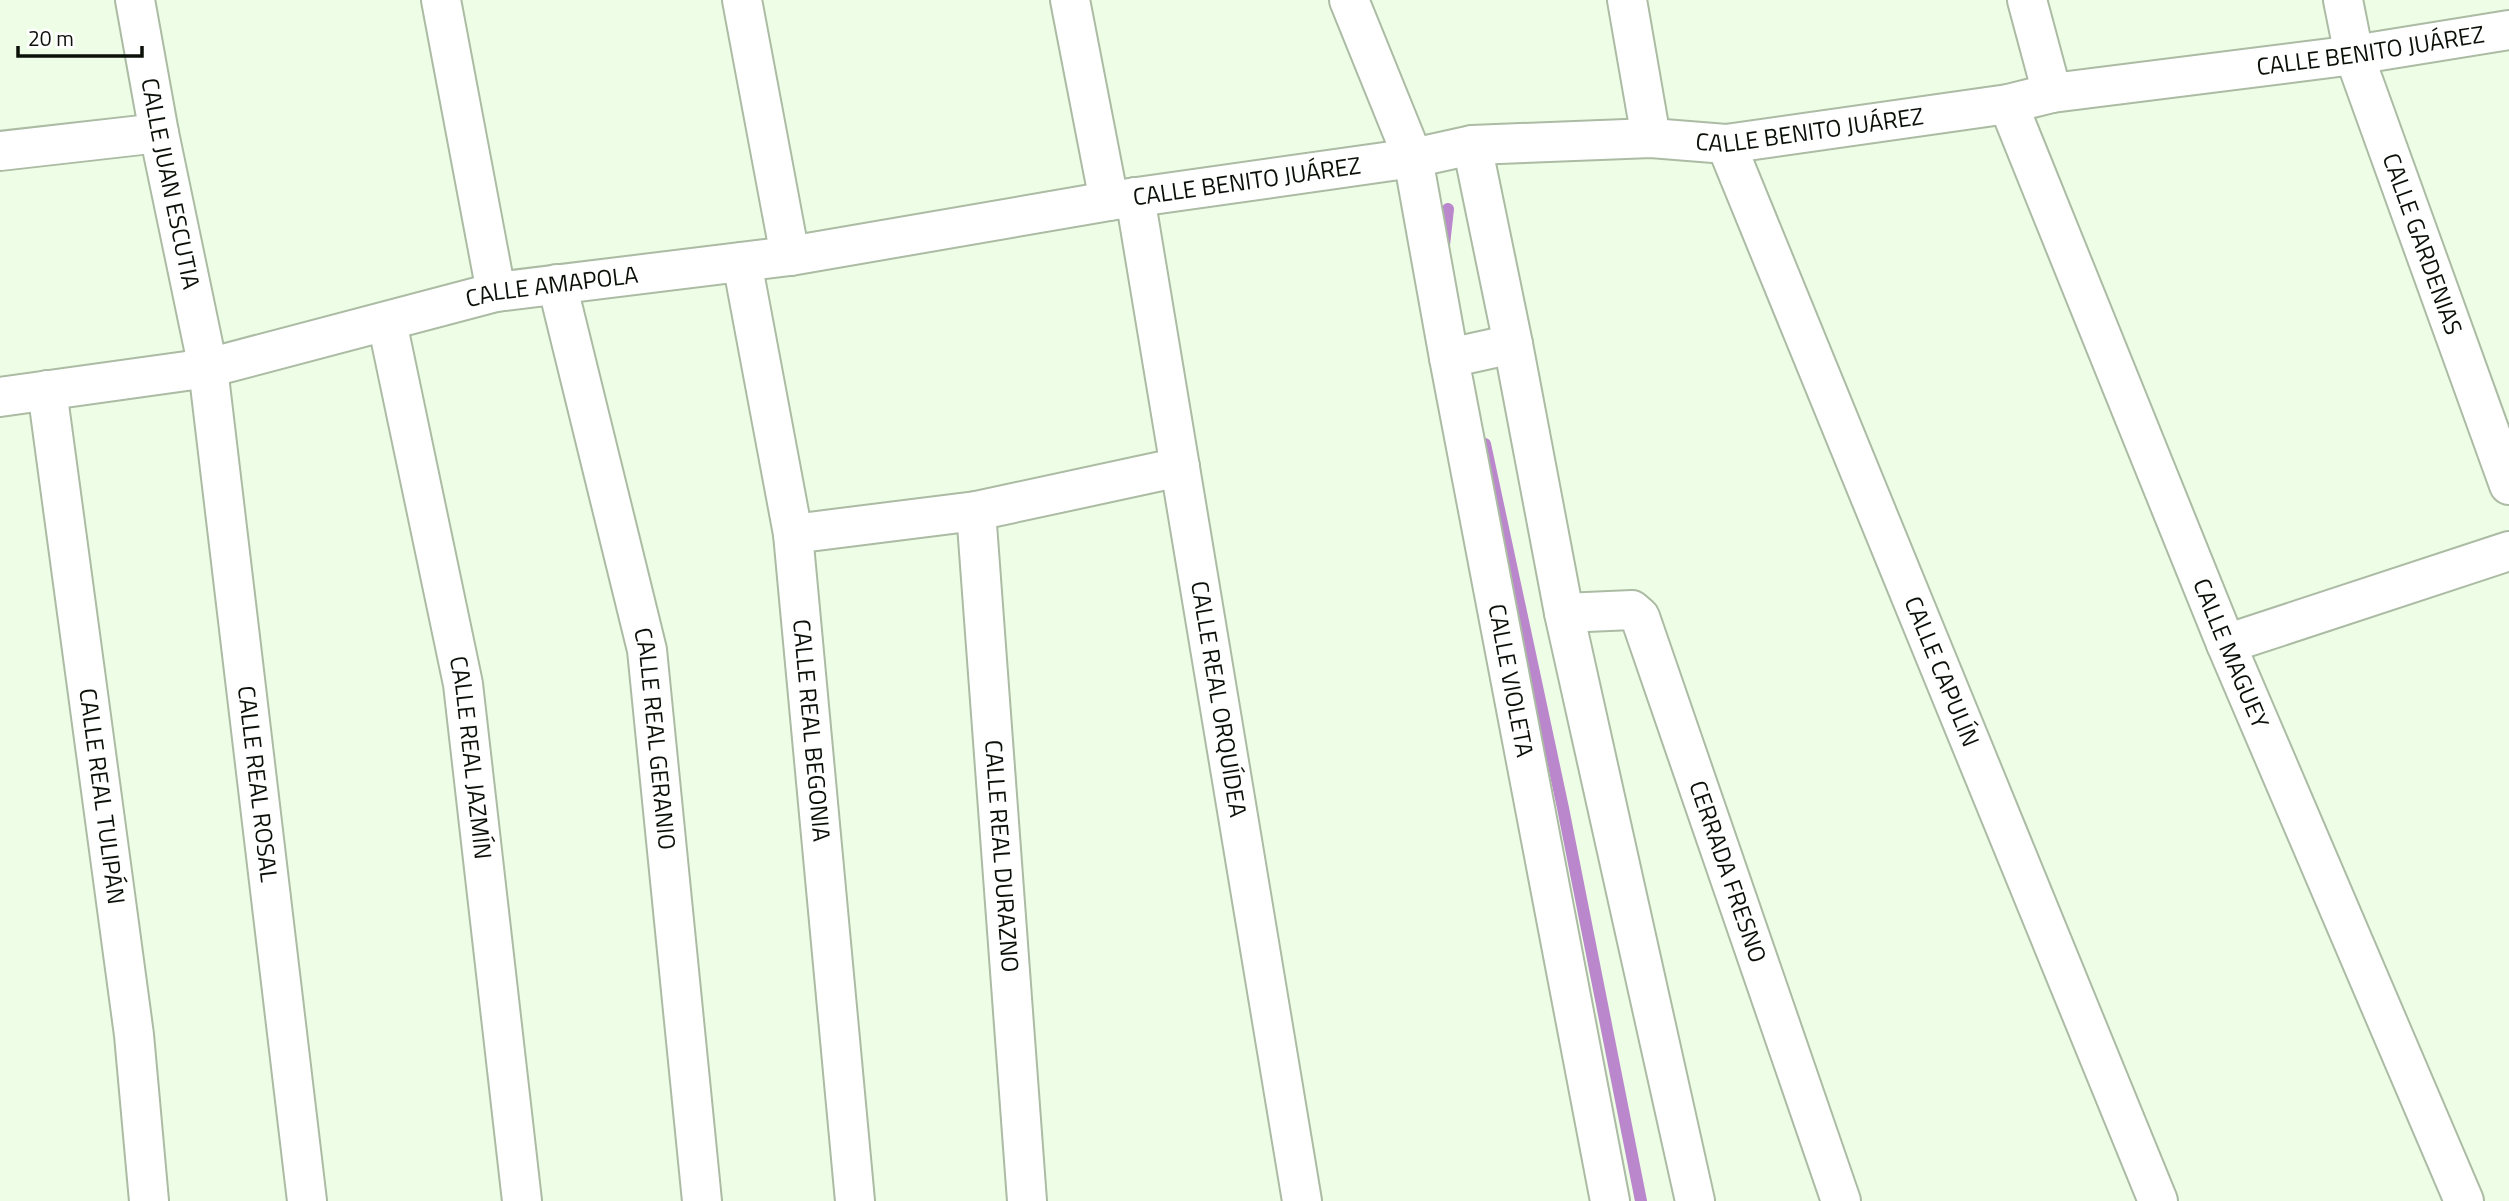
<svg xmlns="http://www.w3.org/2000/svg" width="2509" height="1201" font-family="'Titillium Web',sans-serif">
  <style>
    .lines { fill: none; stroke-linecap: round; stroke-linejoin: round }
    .stream { stroke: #ba87cc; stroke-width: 12 }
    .minor-casing { stroke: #abbba4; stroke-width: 42 }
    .minor { stroke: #fff; stroke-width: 38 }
    .labels { text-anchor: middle; stroke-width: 7; stroke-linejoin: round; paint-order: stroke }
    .street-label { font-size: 24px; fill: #0b1008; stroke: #fff }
  </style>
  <rect width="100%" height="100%" fill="#eefee6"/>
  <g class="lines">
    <!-- stream -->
    <path class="stream" d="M1444 245 1448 209
      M1485 444 1563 808 1641 1201"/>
    <defs>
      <g id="minor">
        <path id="s1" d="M135 0 159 133 208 368 307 1201"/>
        <path d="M441 0 496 292"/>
        <path d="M742 0 790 256"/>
        <path d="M1070 0 1109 201"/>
        <path id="s2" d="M1349 0 1413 158 1449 358 1610 1201"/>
        <path d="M1627 0 1651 138"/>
        <path d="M2027 0 2052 93"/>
        <path id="s3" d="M2343 0 2354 55 2509 485"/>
        <path id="s4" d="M2008 104 2226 644 2464 1201"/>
        <path id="s5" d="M1726 144 2158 1201"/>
        <path d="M1472 145 1513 344 1564 613 1695 1201"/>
        <path d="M0 151 159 133"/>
        <path id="s6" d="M1135 197 1302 1201"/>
        <path id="s7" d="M742 262 793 534 855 1201"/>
        <path id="s8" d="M557 284 647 650 702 1201"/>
        <path id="s9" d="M387 322 463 684 522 1201"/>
        <path d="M1449 358 1513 344"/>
        <path id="s10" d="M47 390 134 1035 149 1201"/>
        <path id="s11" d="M0 397 208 368 496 292 790 256 1109 201 1413 158 1472 145 1651 138 1726 144 2008 104 2052 93 2354 55 2509 30"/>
        <path id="s12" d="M976 511 1027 1201"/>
        <path d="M793 534 976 511 1180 467"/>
        <path id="s13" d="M1564 613 1632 610 1640 617 1841 1201"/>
        <path d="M2226 644 2509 551"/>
      </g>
    </defs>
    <!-- minor casing -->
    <use href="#minor" class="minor-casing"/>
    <!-- minor -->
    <use href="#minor" class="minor"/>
  </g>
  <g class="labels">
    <!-- street labels -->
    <g class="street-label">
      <text dy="8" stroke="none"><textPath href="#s11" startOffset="2401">CALLE BENITO JUÁREZ</textPath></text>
      <text dy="8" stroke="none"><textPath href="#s11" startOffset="1834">CALLE BENITO JUÁREZ</textPath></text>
      <text dy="8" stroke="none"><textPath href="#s11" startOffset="1267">CALLE BENITO JUÁREZ</textPath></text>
      <text dy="8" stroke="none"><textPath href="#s1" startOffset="187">CALLE JUAN ESCUTIA</textPath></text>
      <text dy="8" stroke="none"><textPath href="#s3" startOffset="257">CALLE GARDENIAS</textPath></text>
      <text dy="8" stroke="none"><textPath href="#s11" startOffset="564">CALLE AMAPOLA</textPath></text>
      <text dy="8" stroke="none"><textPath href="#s4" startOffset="593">CALLE MAGUEY</textPath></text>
      <text dy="8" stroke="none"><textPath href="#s5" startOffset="570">CALLE CAPULÍN</textPath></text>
      <text dy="8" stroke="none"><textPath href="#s2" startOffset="702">CALLE VIOLETA</textPath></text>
      <text dy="8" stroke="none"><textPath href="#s6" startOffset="509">CALLE REAL ORQUÍDEA</textPath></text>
      <text dy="8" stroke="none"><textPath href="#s7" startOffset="474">CALLE REAL BEGONIA</textPath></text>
      <text dy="8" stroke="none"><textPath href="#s8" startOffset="466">CALLE REAL GERANIO</textPath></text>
      <text dy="8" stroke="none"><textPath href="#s9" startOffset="444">CALLE REAL JAZMÍN</textPath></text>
      <text dy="8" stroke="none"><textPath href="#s1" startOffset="794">CALLE REAL ROSAL</textPath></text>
      <text dy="8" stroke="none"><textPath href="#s10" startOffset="410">CALLE REAL TULIPÁN</textPath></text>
      <text dy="8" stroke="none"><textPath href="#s12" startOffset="346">CALLE REAL DURAZNO</textPath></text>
      <text dy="8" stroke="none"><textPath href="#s13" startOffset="348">CERRADA FRESNO</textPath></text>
    </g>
  </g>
  <!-- scale -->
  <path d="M18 46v10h124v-10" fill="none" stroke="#0b1008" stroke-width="3.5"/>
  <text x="28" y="46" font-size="21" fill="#0b1008" stroke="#ffffff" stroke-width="5" paint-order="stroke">20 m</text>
</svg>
